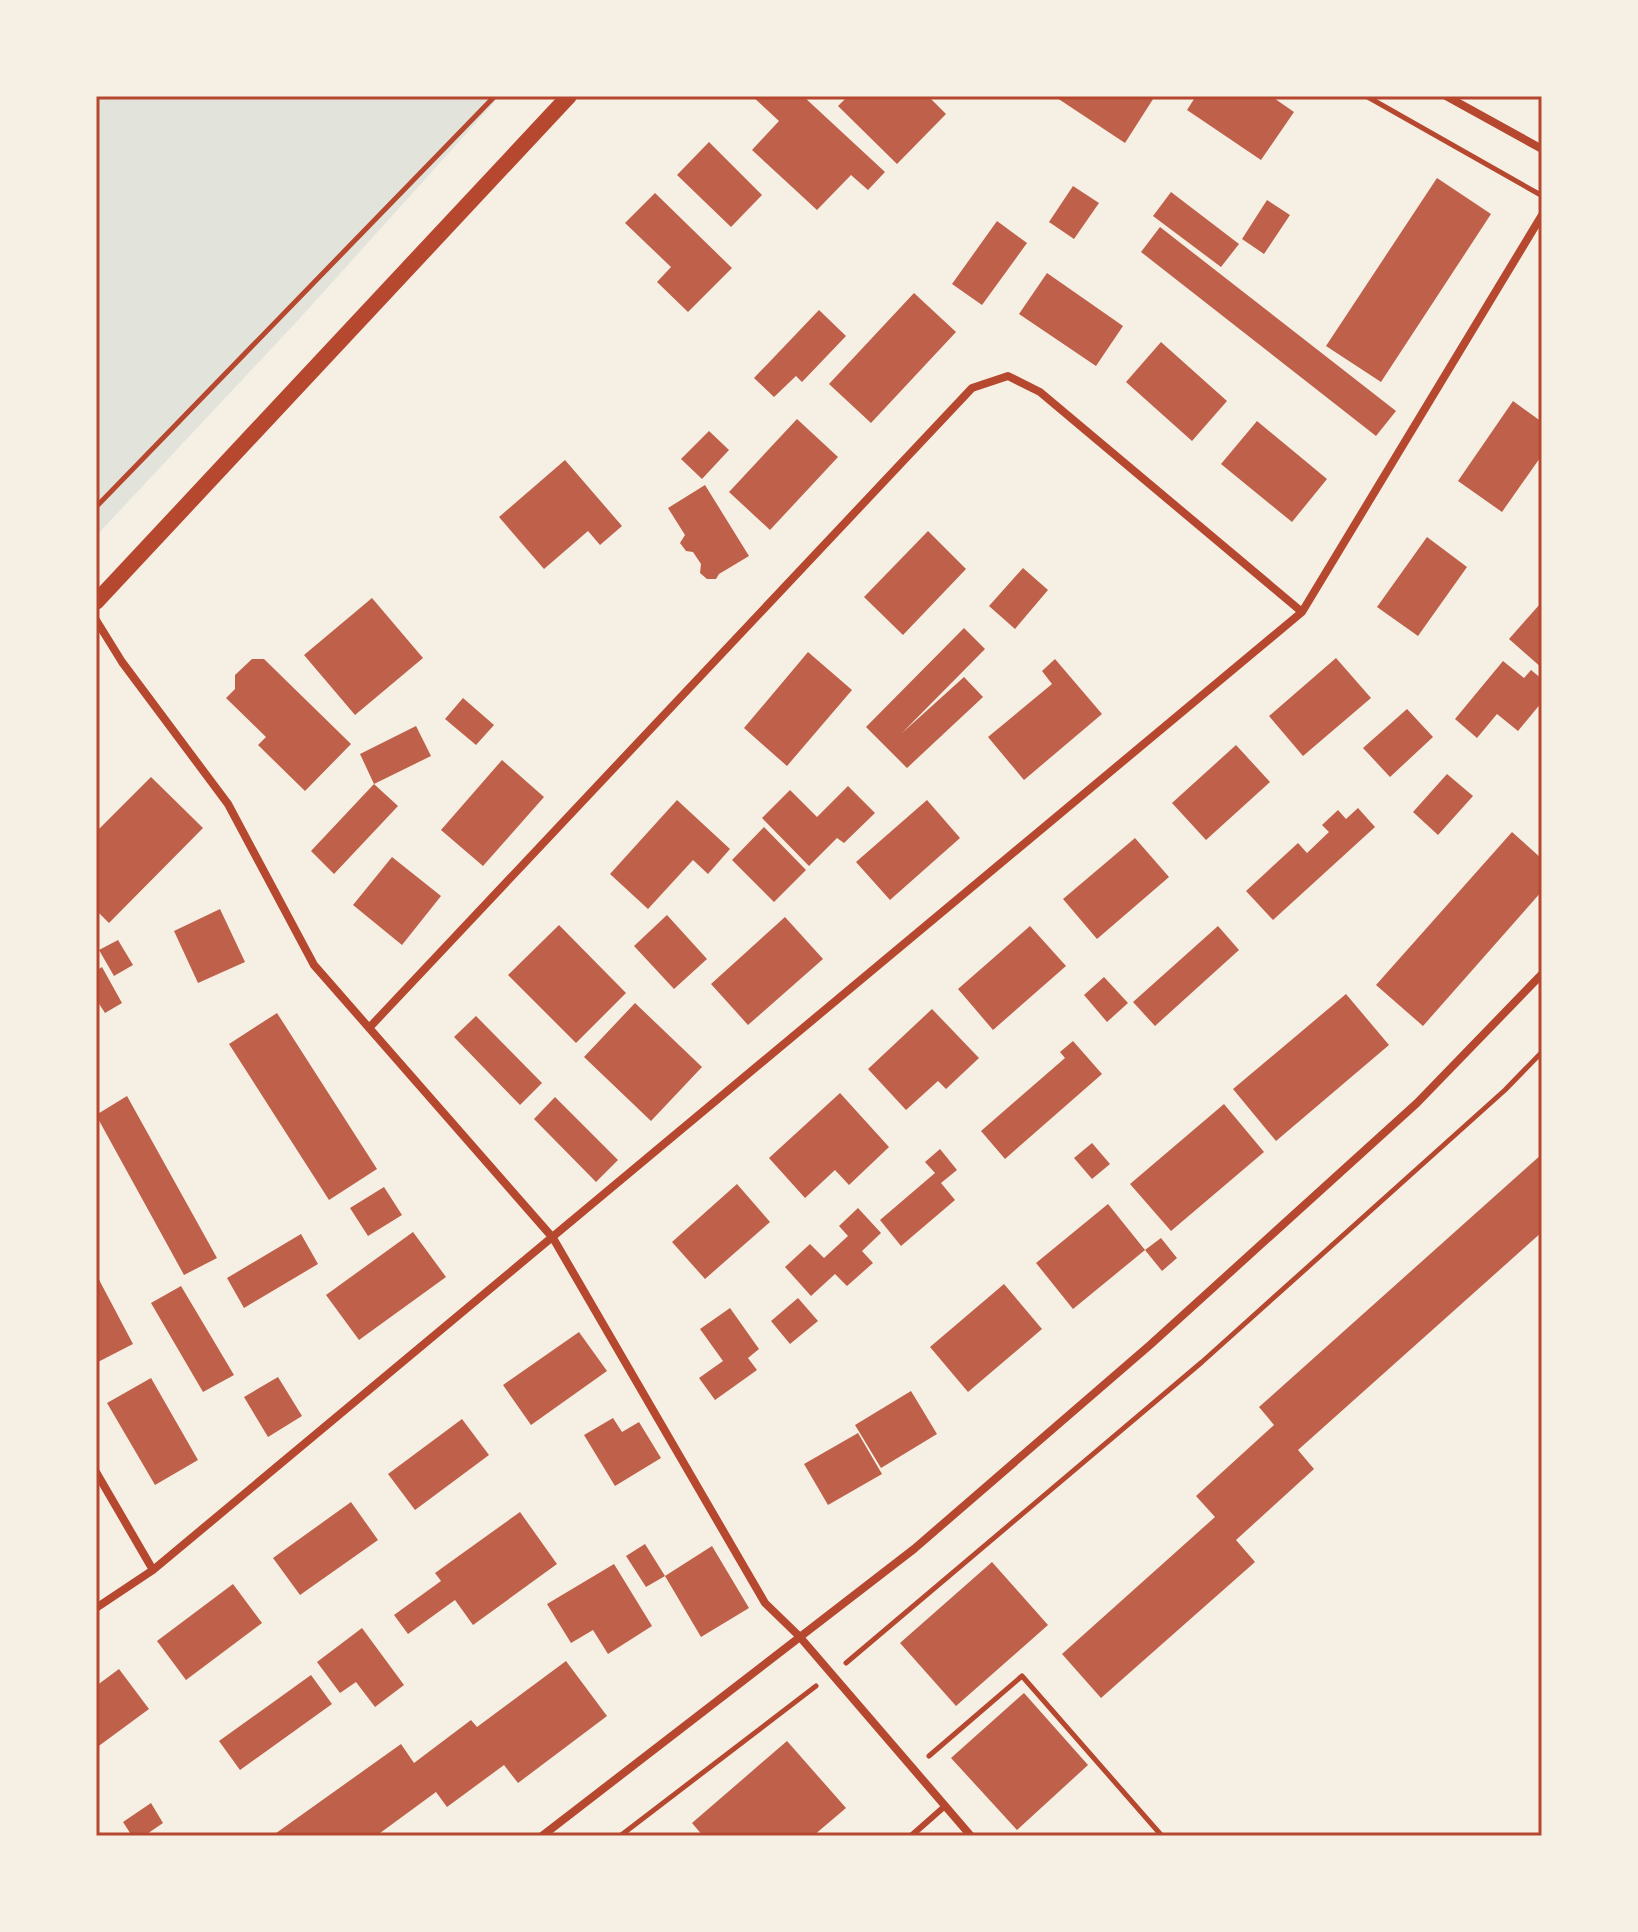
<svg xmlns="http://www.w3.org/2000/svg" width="1638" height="1932" font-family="'Open Sans',sans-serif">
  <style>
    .green { fill: #e2e4dc }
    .building { fill: #bf614a }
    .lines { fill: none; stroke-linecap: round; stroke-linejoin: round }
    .path { stroke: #b5482f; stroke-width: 5 }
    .service { stroke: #b5482f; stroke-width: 6 }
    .minor { stroke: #b5482f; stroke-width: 8 }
    .secondary { stroke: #b5482f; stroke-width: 16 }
    .neatline { fill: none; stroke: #b5482f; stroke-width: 3 }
  </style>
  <rect width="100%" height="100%" fill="#f6efe4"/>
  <!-- green -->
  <path class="green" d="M96 96H500L301 317 96 536Z"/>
  <!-- building -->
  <path class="building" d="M752 96H803L885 172 868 190 851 175 817 210 752 150 779 121Z
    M848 96H928L946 114 897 164 838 106Z
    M1054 96H1155L1125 143Z
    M1196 96H1271L1294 112 1261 160 1187 110Z
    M709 142 762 195 731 227 677 175Z
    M1437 178 1491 214 1381 382 1326 346Z
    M1073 186 1099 203 1074 239 1049 222Z
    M1171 192 1239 244 1221 267 1153 216Z
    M655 193 732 268 688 312 657 282 671 267 625 223Z
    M1267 200 1290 215 1264 254 1242 239Z
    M997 221 1027 243 982 305 952 284Z
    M1160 227 1396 411 1376 436 1141 252Z
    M1047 273 1123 326 1096 366 1019 314Z
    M914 293 956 332 871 423 829 384Z
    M819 310 846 336 802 382 796 376 774 397 754 378Z
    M1161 342 1227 401 1192 441 1126 382Z
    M1513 401 1542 422V455L1502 512 1458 481Z
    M797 419 838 457 770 530 729 492Z
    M1257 421 1327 479 1292 522 1221 464Z
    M709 431 729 450 702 479 681 459Z
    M565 460 622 526 600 545 588 531 544 569 499 517Z
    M705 485 749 556 719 574 716 579H707L700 573 701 564 693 552 686 551 680 543 685 535 668 508Z
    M928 531 966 569 903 635 864 597Z
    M1427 537 1467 567 1418 636 1377 607Z
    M1023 568 1048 590 1015 629 989 606Z
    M372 598 423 658 355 715 304 655Z
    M1540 604 1542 606V668L1509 639Z
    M964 628 985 649 902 733 964 677 983 697 907 768 866 727Z
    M808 652 852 690 787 766 744 728Z
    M1336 658 1371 698 1303 756 1269 716Z
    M252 659H264L351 744 305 791 258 745 266 737 226 698 235 689V675Z
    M1055 659 1102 714 1024 780 988 737 1052 684 1042 671Z
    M1503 661 1524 678 1531 670 1542 679V702L1518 731 1497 714 1477 738 1455 719Z
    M463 698 494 725 476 745 445 719Z
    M1407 709 1433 737 1390 777 1363 748Z
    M416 726 431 756 374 784 360 754Z
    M1236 745 1270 782 1206 840 1172 803Z
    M502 760 544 797 483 866 441 830Z
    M1447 774 1473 796 1438 835 1413 812Z
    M151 777 203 828 109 923 96 910V832Z
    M374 784 398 806 334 874 311 851Z
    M848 786 875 813 844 843 837 838 809 866 762 818 790 790 817 817Z
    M677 800 730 849 708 874 693 860 648 909 610 874Z
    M927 800 960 838 890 900 856 862Z
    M1358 808 1375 827 1273 920 1246 891 1298 843 1307 853 1329 832 1322 825 1338 810 1346 819Z
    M764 827 806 870 774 902 732 860Z
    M1512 832 1542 859V891L1423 1026 1376 985Z
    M1135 838 1169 877 1097 939 1063 899Z
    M392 857 441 896 402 945 353 905Z
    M220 909 245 962 198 983 174 931Z
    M667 915 707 959 674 989 634 946Z
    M785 917 823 959 748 1025 711 984Z
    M559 925 626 993 576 1043 508 975Z
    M1030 926 1066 966 993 1030 958 989Z
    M1218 926 1239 950 1155 1026 1133 1002Z
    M118 940 133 965 114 976 99 950Z
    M102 967 122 1003 105 1013 96 999V971Z
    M1104 977 1128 1003 1107 1022 1084 995Z
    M1346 994 1389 1045 1276 1141 1233 1089Z
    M635 1003 702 1067 651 1121 584 1057Z
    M932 1009 979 1058 946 1089 938 1081 906 1110 868 1069Z
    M277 1013 377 1169 329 1200 229 1044Z
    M476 1016 542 1083 520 1105 454 1037Z
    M1073 1041 1102 1074 1005 1159 981 1131 1065 1058 1060 1052Z
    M840 1093 889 1147 849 1185 835 1170 805 1198 769 1158Z
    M127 1096 217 1258 184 1275 96 1115Z
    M555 1097 618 1160 596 1182 534 1119Z
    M1224 1104 1264 1152 1171 1231 1130 1184Z
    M1092 1143 1110 1164 1092 1179 1074 1158Z
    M940 1149 957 1170 941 1183 955 1200 901 1246 880 1220 935 1173 925 1162Z
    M1542 1154V1232L1298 1450 1314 1469 1236 1540 1255 1562 1101 1698 1062 1654 1215 1517 1196 1496 1274 1425 1259 1407Z
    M737 1184 770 1222 705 1279 672 1242Z
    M384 1187 402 1215 368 1236 350 1208Z
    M1108 1204 1145 1250 1161 1238 1177 1258 1162 1271 1145 1250 1073 1309 1036 1263Z
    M858 1208 881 1233 862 1251 873 1263 847 1286 835 1274 811 1296 785 1267 810 1244 824 1258 848 1236 839 1226Z
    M413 1232 446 1277 359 1340 326 1295Z
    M301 1234 318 1264 244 1308 227 1278Z
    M96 1274 133 1344 96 1363Z
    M1004 1284 1042 1329 968 1392 930 1347Z
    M181 1286 234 1375 203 1392 151 1303Z
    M798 1298 818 1321 790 1344 771 1321Z
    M730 1308 759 1349 748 1358 757 1370 715 1400 699 1378 723 1361 700 1329Z
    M579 1332 607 1371 531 1425 503 1385Z
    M278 1377 302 1416 268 1437 244 1397Z
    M151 1378 198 1460 155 1485 107 1403Z
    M911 1391 937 1434 881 1468 855 1425Z
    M613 1418 622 1432 639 1422 661 1458 615 1486 584 1435Z
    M462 1419 489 1455 415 1510 388 1474Z
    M858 1433 882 1474 828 1505 804 1464Z
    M351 1502 378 1540 300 1595 273 1558Z
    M520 1512 557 1564 473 1625 455 1600 408 1634 394 1615 441 1581 435 1573Z
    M645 1544 665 1576 646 1587 626 1556Z
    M712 1546 749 1608 701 1637 665 1576Z
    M992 1562 1048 1625 956 1706 900 1643Z
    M614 1564 652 1626 608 1654 593 1630 571 1643 547 1604Z
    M233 1584 262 1623 186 1680 157 1641Z
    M362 1628 404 1685 375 1707 356 1682 340 1693 317 1662Z
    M566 1661 607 1716 518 1783 504 1765 447 1807 436 1792 376 1836H272L401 1744 414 1763 471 1720 477 1727Z
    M119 1669 149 1709 96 1748V1686Z
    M311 1675 332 1704 240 1770 219 1741Z
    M1024 1693 1088 1765 1017 1830 951 1758Z
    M787 1741 846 1808 813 1836H703L692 1823Z
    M151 1803 163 1823 144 1836H132L123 1822Z"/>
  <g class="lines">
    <!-- path -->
    <path class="path" d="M1366 96 1539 194
      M96 507 495 96
      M846 1663 1202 1362 1505 1090 1542 1052
      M929 1756 1022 1676 1162 1836
      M620 1836 816 1686"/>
    <!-- service -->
    <path class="service" d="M911 1836 945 1806"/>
    <!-- minor -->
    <path class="minor" d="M1446 96 1542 149
      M96 620 122 662 228 804 314 965 553 1238 765 1603 799 1636 971 1836
      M369 1028 972 388 1008 376 1040 392 1302 612
      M96 1472 153 1570
      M96 1608 153 1570 1302 612 1542 215
      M542 1836 914 1549 1150 1345 1417 1103 1542 974"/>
    <!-- secondary -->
    <path class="secondary" d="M96 602 569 96"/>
  </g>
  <!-- border -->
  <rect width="1638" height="1932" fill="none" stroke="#f6efe4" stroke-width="196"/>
  <rect x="98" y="98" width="1442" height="1736" class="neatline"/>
</svg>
